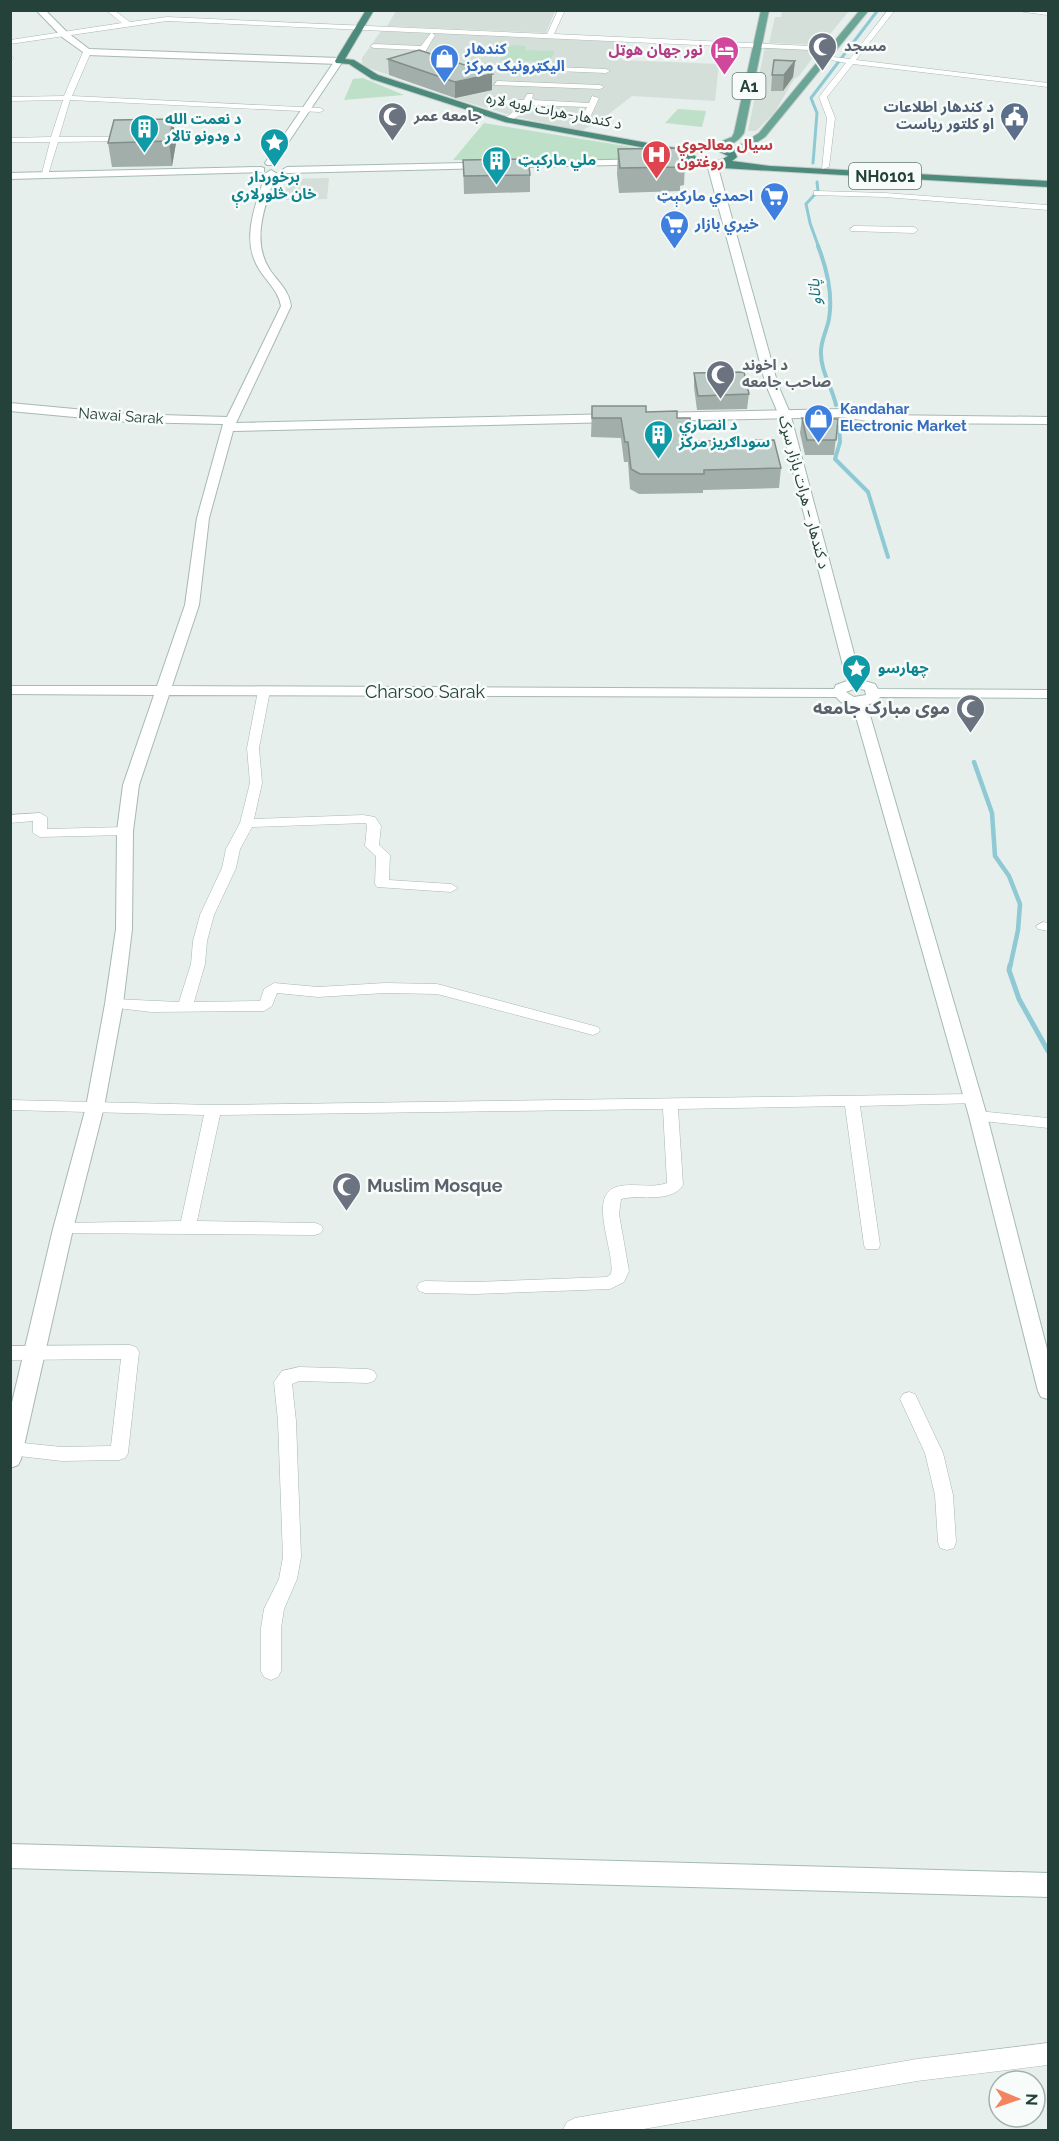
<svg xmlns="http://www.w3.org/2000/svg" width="1059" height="2141" font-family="Raleway,'Noto Sans Arabic',sans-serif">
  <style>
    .built { fill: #d4dfda }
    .green { fill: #bfe0c8 }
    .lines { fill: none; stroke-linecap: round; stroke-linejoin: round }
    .stream-far3 { stroke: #8ec9d4; stroke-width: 3 }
    .stream-far2 { stroke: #8ec9d4; stroke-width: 4 }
    .stream-far1 { stroke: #8ec9d4; stroke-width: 4.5 }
    .stream { stroke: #8ec9d4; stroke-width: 5 }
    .minor-casing { stroke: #a8b8b2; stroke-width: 1 }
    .tertiary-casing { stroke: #a8b8b2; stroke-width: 2 }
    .secondary-casing { stroke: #a4bbb3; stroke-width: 2 }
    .primary-casing { stroke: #c2cac8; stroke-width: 2 }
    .trunk-casing { stroke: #c2cac8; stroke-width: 2 }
    .minor { fill: #fff; fill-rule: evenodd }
    .tertiary { fill: #fff; fill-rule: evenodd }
    .secondary { fill: #fff; fill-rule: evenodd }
    .primary { fill: #6aa596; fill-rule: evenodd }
    .trunk { fill: #4c8a7c; fill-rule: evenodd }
    .wall { fill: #a1aea9 }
    .shaded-wall { fill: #838d89 }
    .building { fill: #bbcac4; stroke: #838d89; stroke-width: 1.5 }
    .labels { text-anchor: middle; stroke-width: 5; stroke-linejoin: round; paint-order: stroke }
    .far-worship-label { font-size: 15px; font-weight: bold; fill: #5b616d; stroke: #f7fbf9; text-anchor: start }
    .far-shop-label { font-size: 15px; font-weight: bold; fill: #366cbe; stroke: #f7fbf9; text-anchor: start }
    .far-hotel-label { font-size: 15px; font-weight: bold; fill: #b23c85; stroke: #f7fbf9; text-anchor: end }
    .far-service-label { font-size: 15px; font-weight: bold; fill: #4e5e75; stroke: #f7fbf9; text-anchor: end }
    .far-street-label { font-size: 15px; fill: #24423a; stroke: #f7fbf9 }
    .far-culture-label { font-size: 15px; font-weight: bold; fill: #0d838f; stroke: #f7fbf9; text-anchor: start }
    .far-health-label { font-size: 15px; font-weight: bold; fill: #be3a42; stroke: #f7fbf9; text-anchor: start }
    .shield { fill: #f7fbf9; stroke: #637a73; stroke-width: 1.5 }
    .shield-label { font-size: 16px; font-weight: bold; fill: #24423a }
    .far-water-label { font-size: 16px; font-style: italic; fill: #1c6f80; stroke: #f7fbf9 }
    .street-label { font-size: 18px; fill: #24423a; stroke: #f7fbf9 }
    .worship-label { font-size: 18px; font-weight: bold; fill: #5b616d; stroke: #f7fbf9; text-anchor: end }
  </style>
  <rect width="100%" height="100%" fill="#e6efeb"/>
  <!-- built -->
  <path class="built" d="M396 11V10L555 11 546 33 387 26Z
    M782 11V10L849 11 821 45 769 43 775 17H781Z
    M381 31 629 41 622 60 719 64 715 101 632 96 601 120 581 131 513 116 453 98 462 95 422 66 389 75 366 67 362 63V58Z
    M765 46 818 51 799 76 794 79 775 112 756 131H748Z
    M329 178 327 199 284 200 287 179Z"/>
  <!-- green -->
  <path class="green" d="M506 45 526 46 525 50 555 51 549 62 500 60Z
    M363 78 404 95 344 100 353 79Z
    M678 109 706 111 702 127 665 123Z
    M484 123 662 152 661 159 453 160Z"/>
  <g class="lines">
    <!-- stream-far3 -->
    <path class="stream-far3" d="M813 163 817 113 811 98 878 10
      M817 182 818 191 806 204 810 223 819 248"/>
    <!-- stream-far2 -->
    <path class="stream-far2" d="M818 246C827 269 833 295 829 319 827 330 821 340 821 351 820 370 832 387 836 405
      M839 427 840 442 835 459 868 492 888 557"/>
    <!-- stream-far1 -->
    <path class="stream-far1" d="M974 762 992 813 995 856 1009 876 1020 904 1018 930 1010 967"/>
    <!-- stream -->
    <path class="stream" d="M1010 965 1009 970 1019 999 1048 1051"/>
    <defs>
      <path id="minor" d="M106 10H114L130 22 167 17 547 34 558 10H565L554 34 832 47 836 49 832 51 432 33 435 35 421 59 429 61 426 65 413 60 419 50 374 48 370 46 374 44 421 46 431 33 167 21 10 44V40L122 23Z
        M888 10H895L856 60 1048 83V87L853 64 827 97 835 118 829 167 822 169 827 118 819 97 846 63 821 58 825 56 850 59Z
        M1021 10 1048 11V15L1024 12Z
        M87 50 91 52 72 96 320 108 324 110 320 112 70 100 59 137H127L131 139 127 141 58 142 48 175 41 177 50 142H10V138L51 137 63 100 10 101V97L64 96 83 52Z
        M10 54 14 58 10 60Z
        M479 64 606 69 610 71 606 73 486 68 482 71 452 68 456 66 478 67Z
        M497 81 600 85 604 87 600 89 494 85Z
        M527 94H533L532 100 589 103 592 96 599 98 588 122 584 124 580 122 587 107 530 105 527 111 508 122 504 120 505 118 522 105 487 103 483 101 487 99 524 100Z
        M817 191 885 193 1048 205V210L885 197 814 195V191Z
        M854 226 914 227 918 230 914 233 851 231 850 229Z
        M264 687 270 691 259 748 262 783 254 819 363 815 375 817 381 826 379 845 390 855 389 880 451 884 458 888 451 892 377 887 375 884 376 856 365 846 367 826 366 823 252 827 240 849 236 868 214 915 207 941 205 964 194 1002 260 1001 264 989 274 983 318 987 385 983 437 984 598 1027 600 1030 598 1033 593 1035 437 994 385 993 318 997 277 993 272 1006 264 1011 151 1012 109 1007 107 1004 109 1001 114 999 179 1002 191 964 193 941 200 915 222 868 226 849 240 823 250 783 247 748 258 691Z
        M40 813 47 817V829L125 827 132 831 125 835 40 837 33 833V821L10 823V815Z
        M1043 922 1048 923V931L1038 929 1036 926Z
        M973 1094 978 1095 981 1099 978 1103 860 1106 880 1245 878 1249H866L864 1245 845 1106 678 1109 683 1185C671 1204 640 1194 621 1199L619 1214 629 1271 624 1282 610 1289 475 1294 425 1293 419 1291 417 1287 419 1283 425 1281 475 1282 607 1277 611 1274C616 1254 587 1196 616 1187 632 1182 651 1189 667 1183L663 1109 220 1115 197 1221 315 1223 321 1225 323 1229 321 1233 315 1235 57 1233 55 1229 57 1225 63 1223 181 1221 204 1115 10 1110V1100L213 1105Z
        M978 1111 1048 1118V1128L973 1120 970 1116 973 1112Z
        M130 1345 136 1347 139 1352 128 1453 125 1458 119 1460 62 1461 10 1455V1443L13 1442 62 1447 111 1446 121 1359 10 1360V1346Z
        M299 1367 368 1369 374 1371 377 1376 374 1381 368 1383 299 1381 292 1384 296 1421 301 1557 297 1579 284 1609 281 1628V1671L278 1677 271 1680 264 1677 261 1671V1628L264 1609 279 1579 283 1557 278 1421 274 1382 282 1371Z
        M909 1392 915 1394 943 1453 953 1495 956 1542 954 1548 947 1550 940 1548 938 1542 935 1495 925 1453 900 1399 903 1394Z
        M1048 2043V2065L917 2081 638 2130H563L567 2122 575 2118 917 2059Z"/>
      <path id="tertiary" d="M36 10H45L68 33 89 49 339 58 343 61 339 64 87 55 62 37Z
        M271 170 276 173C266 203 250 240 270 270 278 282 289 290 291 306L236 423 617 414 623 418 617 422 233 431 209 518 199 605 172 686 839 689 846 693 839 697 169 695 139 785 133 831 132 929 123 1004 104 1107 73 1229 21 1459 18 1465 10 1468V1411L53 1229 86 1107 105 1004 116 929 117 831 123 785 154 695 10 694V686H157L185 605 197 518 223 424 128 422 10 411V403L128 414 227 417 281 306C278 290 267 282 259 269 240 239 256 204 266 173Z
        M843 409 879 415 1048 417V424L879 423 843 417 653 421 647 417 653 413Z"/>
      <path id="secondary" d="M336 59 343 61 273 165H267L265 163Z
        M695 158 700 161 698 163 287 173 282 170 287 167Z
        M712 161 717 164 778 385 790 413 861 680 875 684 878 689 1048 690V698L880 697 877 701 867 705 987 1116 1048 1353V1399L1041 1397 1038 1391 969 1116 853 706 841 702 832 693 836 685 847 681 778 413 766 385 707 164ZM856 688 865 690 866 695 854 697 846 692Z
        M261 167 264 168V172L10 179V173Z
        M10 1844 1048 1873V1897L10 1868Z"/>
      <path id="primary" d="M761 10H769L744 133C738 142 726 149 715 148V144L732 137 734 133Z
        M860 10H869L765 137 748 148 726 153V149L742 144 759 133Z"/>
      <path id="trunk" d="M366 10H374L345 59 354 60 378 75 510 118 686 150C702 142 720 143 735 152L737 157 732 161 770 166 1048 181V187L706 167 687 161 684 155 505 122 372 79 349 64 336 63 335 61ZM716 150 728 156C718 163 701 164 693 154L704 150Z"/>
    </defs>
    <!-- minor casing -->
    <use href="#minor" class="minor-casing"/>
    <!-- tertiary casing -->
    <use href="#tertiary" class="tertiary-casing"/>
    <!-- secondary casing -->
    <use href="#secondary" class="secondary-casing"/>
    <!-- primary casing -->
    <use href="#primary" class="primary-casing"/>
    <!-- trunk casing -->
    <use href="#trunk" class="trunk-casing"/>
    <!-- minor -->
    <use href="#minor" class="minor"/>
    <!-- tertiary -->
    <use href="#tertiary" class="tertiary"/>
    <!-- secondary -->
    <use href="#secondary" class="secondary"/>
    <!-- primary -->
    <use href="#primary" class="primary"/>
    <!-- trunk -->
    <use href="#trunk" class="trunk"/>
  </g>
  <!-- wall -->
  <path class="wall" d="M388 59 492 90 455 98 389 75Z
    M795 61 793 77 783 91H771L772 75Z
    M114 120 176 143 172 166 112 167 108 143Z
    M618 149 685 161 684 185 680 186V191L619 193 617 174Z
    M463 160 530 175V192L464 194Z
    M694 373 749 394 747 409 697 410 694 387Z
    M592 406 646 412 677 418 694 441 781 468 779 488 703 490V493L639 494 630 489 628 462H624L621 438 591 437Z
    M802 418 838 419 834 455H805L800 433Z"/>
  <!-- shaded-wall -->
  <path class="shaded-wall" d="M795 61 793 77 783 91 784 75Z
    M492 74V90L455 98V82Z
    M173 119 176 143 172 166 169 141Z"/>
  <!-- building -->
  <path class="building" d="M419 50 492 74 455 82 388 59Z
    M774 60 795 61 784 75H772Z
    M173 119 169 141 108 143 114 120Z
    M684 148 685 161H679L681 167 620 168 618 149Z
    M528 159 530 175 464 176 463 160Z
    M744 372 749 394 698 396 694 373Z
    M592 406H646V412L677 411V418H690L694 441 774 440 781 468 704 470V474H640L631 469 628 442H625L621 418H592Z
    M802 418 838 419 836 440H807Z"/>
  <!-- icons -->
  <defs>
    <symbol id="mosque-pin" viewBox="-11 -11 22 30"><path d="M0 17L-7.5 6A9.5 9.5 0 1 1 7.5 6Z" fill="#6b7280" stroke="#f7fbf9"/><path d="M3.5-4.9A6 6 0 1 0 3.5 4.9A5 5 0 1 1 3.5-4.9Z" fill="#fff"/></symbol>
    <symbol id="hotel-pin" viewBox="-11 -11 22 30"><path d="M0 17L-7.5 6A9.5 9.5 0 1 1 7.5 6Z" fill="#d1479c" stroke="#f7fbf9"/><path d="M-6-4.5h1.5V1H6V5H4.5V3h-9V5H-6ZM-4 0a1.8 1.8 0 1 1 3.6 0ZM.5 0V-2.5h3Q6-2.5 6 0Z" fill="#fff"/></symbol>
    <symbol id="shop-pin" viewBox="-11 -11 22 30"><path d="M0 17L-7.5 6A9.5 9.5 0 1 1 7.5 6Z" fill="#3f7fe0" stroke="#f7fbf9"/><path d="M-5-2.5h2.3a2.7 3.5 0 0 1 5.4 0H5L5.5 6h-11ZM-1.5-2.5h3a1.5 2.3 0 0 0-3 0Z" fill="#fff"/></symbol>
    <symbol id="civic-pin" viewBox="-11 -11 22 30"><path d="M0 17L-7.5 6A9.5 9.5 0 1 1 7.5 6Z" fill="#5c6f8a" stroke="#f7fbf9"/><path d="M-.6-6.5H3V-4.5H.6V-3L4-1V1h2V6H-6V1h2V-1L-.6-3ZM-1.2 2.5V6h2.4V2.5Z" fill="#fff"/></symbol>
    <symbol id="building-pin" viewBox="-11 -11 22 30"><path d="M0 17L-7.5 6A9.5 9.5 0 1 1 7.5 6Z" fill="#0f9aa8" stroke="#f7fbf9"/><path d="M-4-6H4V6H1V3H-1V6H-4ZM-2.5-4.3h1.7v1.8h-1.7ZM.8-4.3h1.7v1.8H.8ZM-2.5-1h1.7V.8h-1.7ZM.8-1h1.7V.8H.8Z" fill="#fff"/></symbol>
    <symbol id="sight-pin" viewBox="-11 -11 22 30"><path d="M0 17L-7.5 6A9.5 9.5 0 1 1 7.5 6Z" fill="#0f9aa8" stroke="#f7fbf9"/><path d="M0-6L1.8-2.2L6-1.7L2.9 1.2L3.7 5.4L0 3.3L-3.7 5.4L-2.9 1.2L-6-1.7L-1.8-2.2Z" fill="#fff"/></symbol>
    <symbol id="hospital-pin" viewBox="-11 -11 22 30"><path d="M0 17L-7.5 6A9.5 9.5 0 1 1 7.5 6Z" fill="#e0444e" stroke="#f7fbf9"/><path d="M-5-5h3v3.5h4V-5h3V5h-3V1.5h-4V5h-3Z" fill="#fff"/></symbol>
    <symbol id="supermarket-pin" viewBox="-11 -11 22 30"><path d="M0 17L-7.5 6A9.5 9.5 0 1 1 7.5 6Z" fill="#3f7fe0" stroke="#f7fbf9"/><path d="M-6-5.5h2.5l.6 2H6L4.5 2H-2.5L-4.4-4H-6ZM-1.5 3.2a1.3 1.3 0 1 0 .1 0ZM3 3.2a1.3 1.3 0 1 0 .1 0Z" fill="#fff"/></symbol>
  </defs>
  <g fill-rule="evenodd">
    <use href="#mosque-pin" x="806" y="30" width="33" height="45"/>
    <use href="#hotel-pin" x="708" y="34" width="33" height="45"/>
    <use href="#shop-pin" x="428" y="42" width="33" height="45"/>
    <use href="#mosque-pin" x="376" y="100" width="33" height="45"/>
    <use href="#civic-pin" x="998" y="100" width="33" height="45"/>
    <use href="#building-pin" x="128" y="112" width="33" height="45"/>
    <use href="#sight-pin" x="258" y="126" width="33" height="45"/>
    <use href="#hospital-pin" x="640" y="138" width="33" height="45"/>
    <use href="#building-pin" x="480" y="144" width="33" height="45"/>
    <use href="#supermarket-pin" x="758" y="180" width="33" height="45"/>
    <use href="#supermarket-pin" x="658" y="208" width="33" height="45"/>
    <use href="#mosque-pin" x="704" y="358" width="33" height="45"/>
    <use href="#shop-pin" x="802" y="402" width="33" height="45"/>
    <use href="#building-pin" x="642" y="418" width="33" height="45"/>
    <use href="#sight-pin" x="840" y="652" width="33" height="45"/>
    <use href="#mosque-pin" x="954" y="692" width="33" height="45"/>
    <use href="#mosque-pin" x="330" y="1170" width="33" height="45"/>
  </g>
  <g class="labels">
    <!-- far-worship labels -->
    <g class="far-worship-label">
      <text x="844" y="51">مسجد</text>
      <text x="414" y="121">جامعه عمر</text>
      <text x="742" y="370">د اخوند<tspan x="742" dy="17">صاحب جامعه</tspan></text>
    </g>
    <!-- far-shop labels -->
    <g class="far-shop-label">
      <text x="465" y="54">کندهار<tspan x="465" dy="17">الیکټرونیک مرکز</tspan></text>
      <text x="753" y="201" text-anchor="end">احمدي مارکېټ</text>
      <text x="695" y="229">خیري بازار</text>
      <text x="840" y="414">Kandahar<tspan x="840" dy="17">Electronic Market</tspan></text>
    </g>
    <!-- far-hotel labels -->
    <g class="far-hotel-label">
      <text x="703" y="55">نور جهان هوټل</text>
    </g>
    <!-- far-service labels -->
    <g class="far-service-label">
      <text x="994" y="112">د کندهار اطلاعات<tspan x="994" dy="17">او کلتور رياست</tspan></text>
    </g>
    <!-- far-street labels -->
    <g class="far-street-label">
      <text transform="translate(554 111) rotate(11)" y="5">د کندهار-هرات لويه لاره</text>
      <text transform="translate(121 416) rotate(4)" y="5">Nawai Sarak</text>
      <text transform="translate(804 492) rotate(75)" y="5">د کندهار – هرات بازار سړک</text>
    </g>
    <!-- far-culture labels -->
    <g class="far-culture-label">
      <text x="165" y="124">د نعمت الله<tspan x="165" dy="17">د ودونو تالار</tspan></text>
      <text x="518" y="165">ملي مارکېټ</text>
      <text x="274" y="182" text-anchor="middle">برخوردار<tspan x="274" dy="17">خان څلورلارې</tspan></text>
      <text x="679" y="430">د انصاري<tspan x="679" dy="17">سوداګریز مرکز</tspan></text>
      <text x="878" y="673">چهارسو</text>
    </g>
    <!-- far-health labels -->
    <g class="far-health-label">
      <text x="677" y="150">سيال معالجوي<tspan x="677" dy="17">روغتون</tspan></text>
    </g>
    <!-- shield labels -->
    <g class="shield">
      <rect x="732.5" y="73" width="33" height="26" rx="4.5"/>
      <rect x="849" y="163" width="72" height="26" rx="4.5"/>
    </g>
    <g class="shield-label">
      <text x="749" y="92">A1</text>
      <text x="885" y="182">NH0101</text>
    </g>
    <!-- far-water labels -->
    <g class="far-water-label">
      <text transform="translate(814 292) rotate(-95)" y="6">پاتاو</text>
    </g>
    <!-- street labels -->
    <g class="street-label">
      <text x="425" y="698">Charsoo Sarak</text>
    </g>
    <!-- worship labels -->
    <g class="worship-label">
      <text x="950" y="714">موی مبارک جامعه</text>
      <text x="367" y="1192" text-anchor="start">Muslim Mosque</text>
    </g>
  </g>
  <!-- border -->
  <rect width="1059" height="2141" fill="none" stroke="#24423a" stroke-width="24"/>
  <!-- north arrow -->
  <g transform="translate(1017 2099) rotate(92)"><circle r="28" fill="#f7fbf9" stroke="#a3b1ad" stroke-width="1.5"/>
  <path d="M0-4.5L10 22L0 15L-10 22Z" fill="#f4845f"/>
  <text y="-9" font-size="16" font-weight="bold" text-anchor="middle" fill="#24423a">N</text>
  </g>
</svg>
